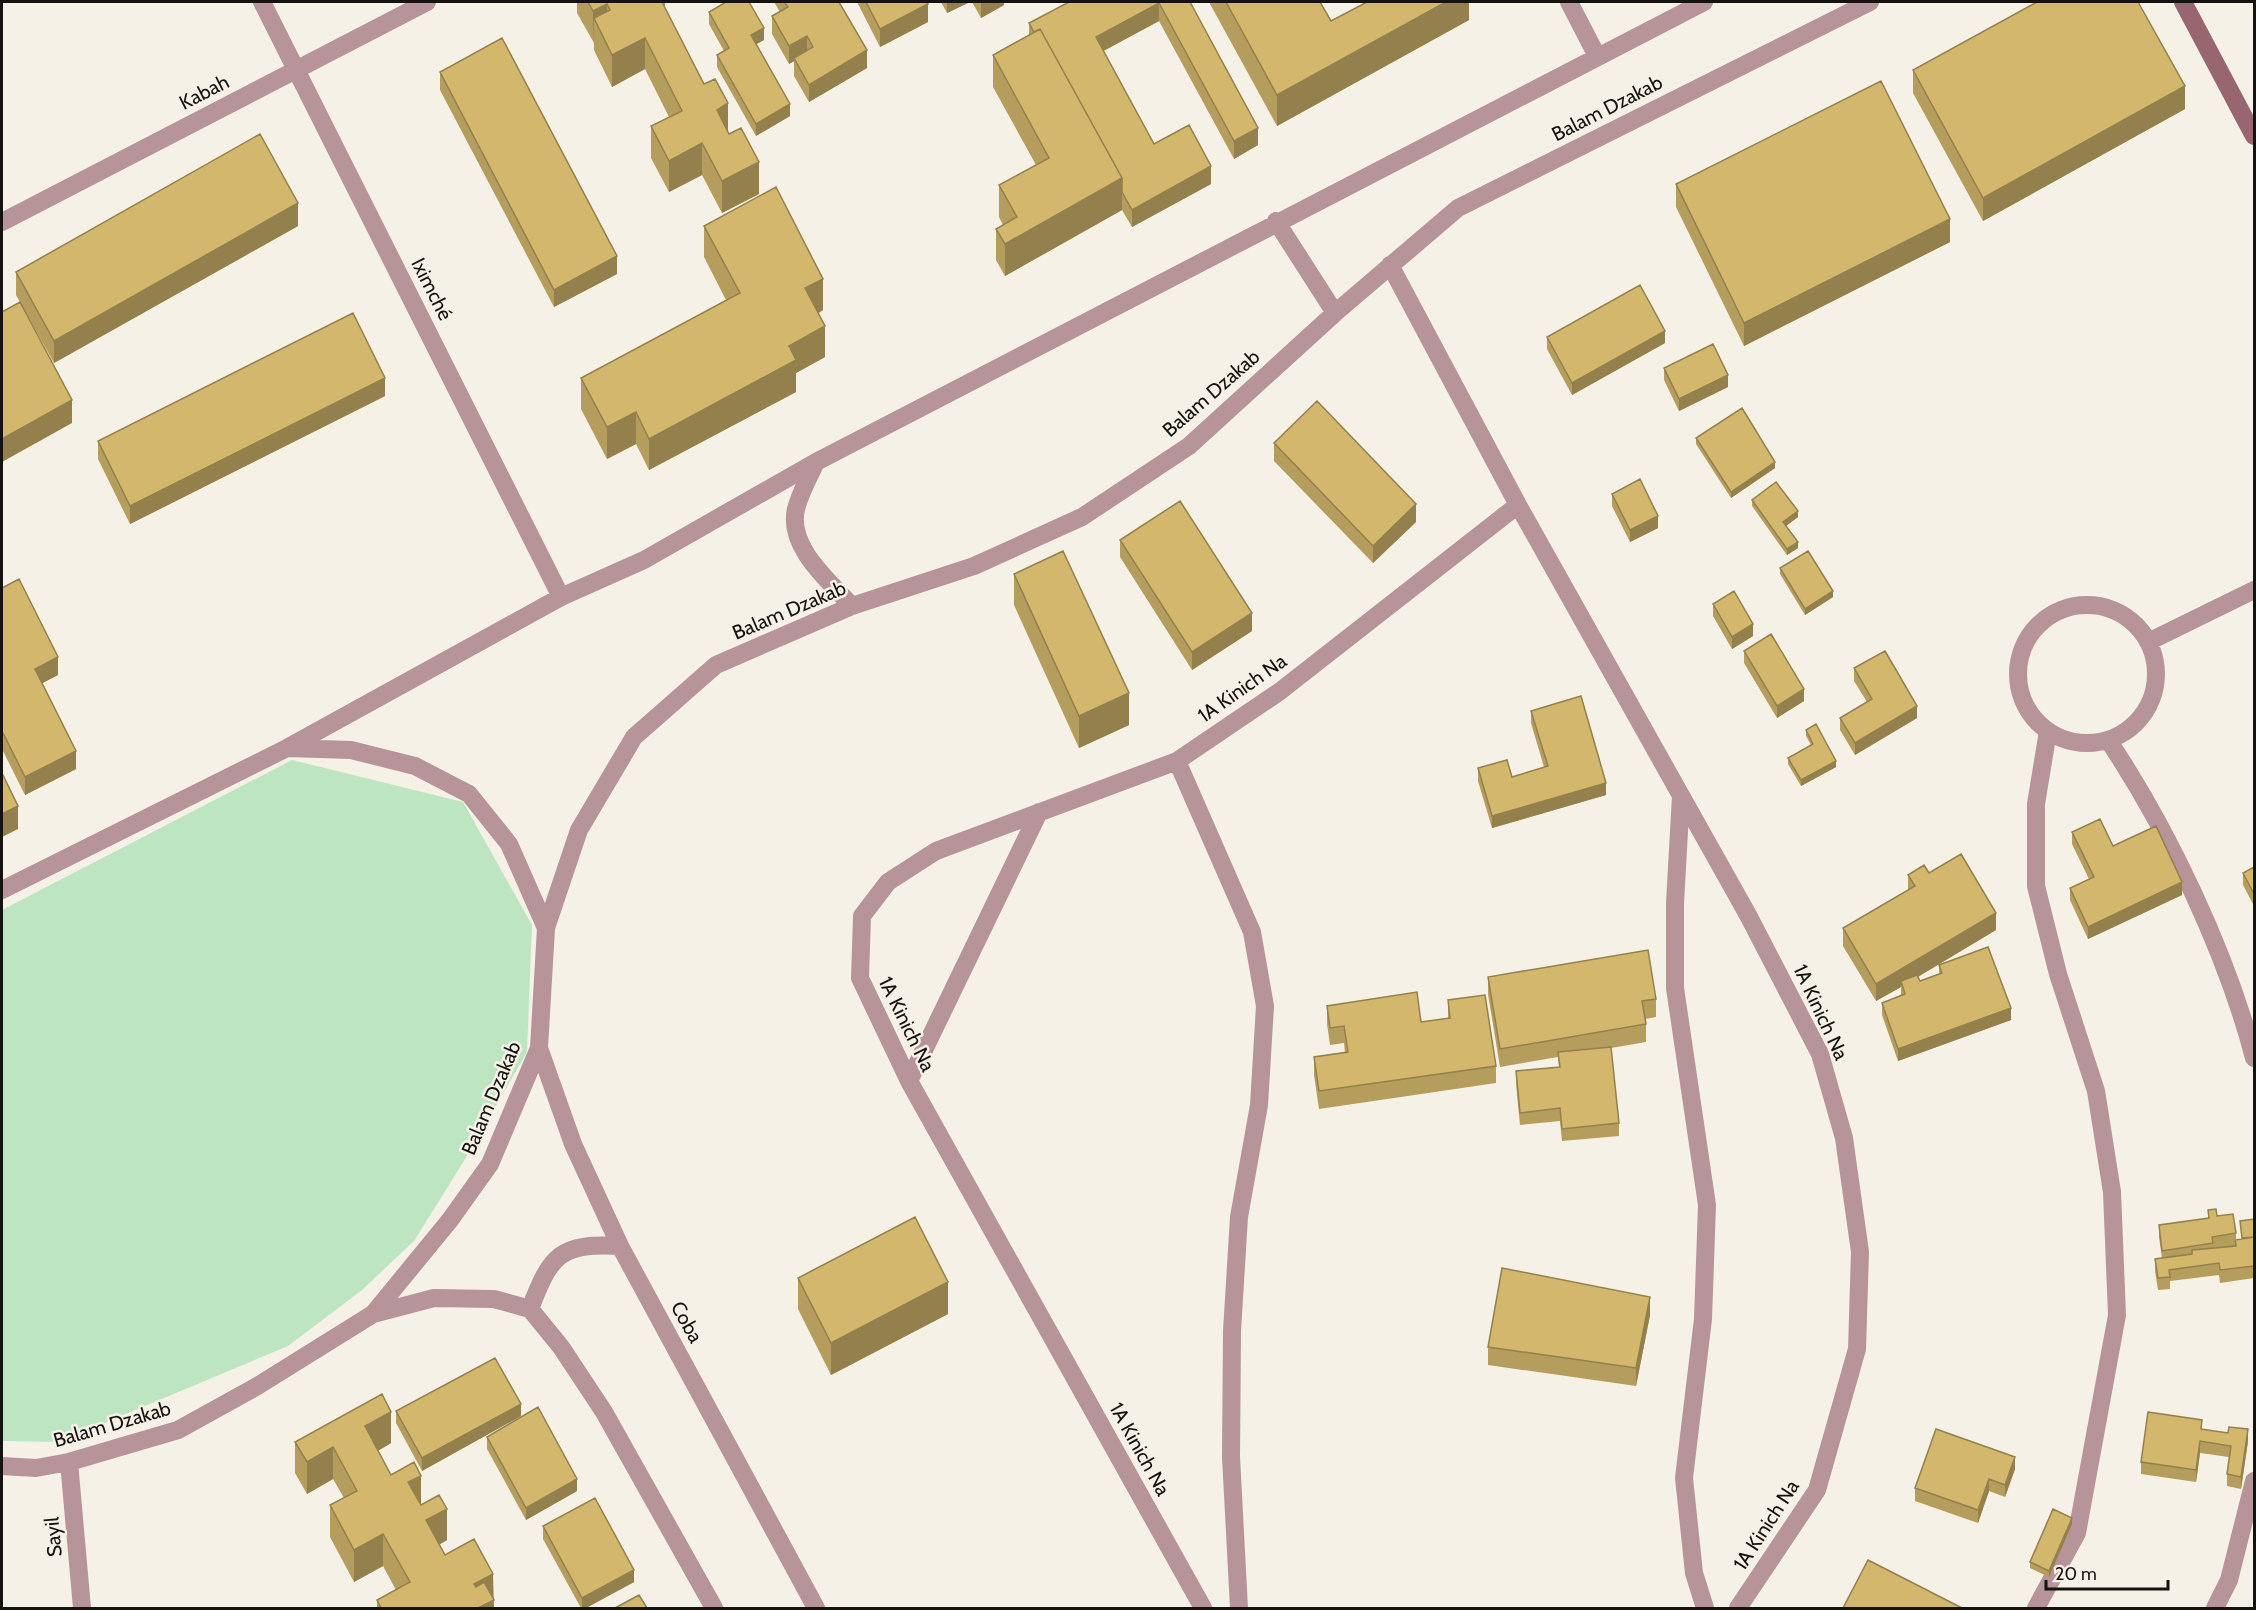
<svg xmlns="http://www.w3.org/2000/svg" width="2256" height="1610" font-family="Cabin,sans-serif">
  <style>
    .green { fill: #bde5c1 }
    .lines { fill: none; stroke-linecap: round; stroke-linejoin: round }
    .street { stroke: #b7939a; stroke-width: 18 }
    .secondary { stroke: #986571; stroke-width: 18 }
    .wall { fill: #b59d5d }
    .shaded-wall { fill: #93804c }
    .building { fill: #d2b76c; stroke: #93804c; stroke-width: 1.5 }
    .labels { text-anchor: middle; stroke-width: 5; stroke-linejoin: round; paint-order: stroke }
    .street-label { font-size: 20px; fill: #151310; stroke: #f6f1e6 }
  </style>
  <rect width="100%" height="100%" fill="#f6f1e6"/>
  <!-- green -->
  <path class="green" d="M292 760 463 802 532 925 527 1052 467 1156 414 1241 362 1290 288 1346 59 1442 2 1441V910Z"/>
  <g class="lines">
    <!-- street -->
    <path class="street" d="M262 2 561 597
      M1569 2 1597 56
      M1276 221 1335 313
      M2 222 427 2
      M1390 265 1518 505 1748 915 1820 1054 1844 1138 1860 1252 1857 1349 1817 1490 1738 1608
      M816 462C809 477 800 493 796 509 787 547 830 582 852 606
      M2018 674a69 69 0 1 1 138 0a69 69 0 1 1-138 0Z
      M2148 642 2254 590
      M2108 740C2168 829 2227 954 2254 1058
      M288 748 351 750 415 766 469 794 509 844 546 928
      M1177 761 1252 932 1265 1006 1259 1105 1239 1217 1232 1331 1231 1457 1239 1608
      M1681 796 1675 903V988L1707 1205 1703 1319 1684 1478 1694 1573 1705 1608
      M2 890 287 748 561 597 644 560 816 462 1704 2
      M539 1048 573 1144 620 1246 816 1608
      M909 1081 1039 812
      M530 1309C551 1254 560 1243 620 1246
      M373 1314 434 1298 494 1299 530 1309 561 1347 604 1412 714 1608
      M69 1462 82 1608
      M2 1466 36 1468 69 1462 178 1430 254 1388 373 1314 450 1220 490 1164 539 1048 546 928 579 830 634 737 716 665 852 606 974 566 1082 517 1189 446 1335 313 1458 208 1870 2
      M1203 1608 909 1081 860 978 862 916 888 882 936 851 1177 761 1279 692 1518 505
      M2036 1608 2077 1533 2117 1315 2112 1192 2096 1091 2058 974 2036 886V804L2048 731
      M2215 1608 2229 1580 2254 1481"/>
    <!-- secondary -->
    <path class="secondary" d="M2183 2 2254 136"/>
  </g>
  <!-- wall -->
  <path class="wall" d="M577 2H665V8L759 194 722 213 702 175 669 192 651 158V126L669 117 645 69 612 87 594 50V43L577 13Z
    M774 2H839L867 68 809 102 794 76V61L789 64 772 34V16L780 12Z
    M857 2H926L928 22 880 47Z
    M941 2H970L947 13Z
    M972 2H1004V5L981 18Z
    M1069 2H1190L1258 145 1234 159 1159 21 1103 51 1154 144 1211 184 1132 227 1122 210 1005 276 996 260V229L1003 225 999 217V185L1036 165 993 87V55L1029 35V23Z
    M1209 2H1320L1331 21 1469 2V20L1277 126Z
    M709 12 764 40 756 44 790 116 756 136 717 67V55L724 51 709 24Z
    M1913 70 2185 109 1983 221 1913 93Z
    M440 72 617 274 554 307 440 90Z
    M1676 184 1950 242 1744 346 1676 207Z
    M298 226 54 363 16 295V272Z
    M704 226 823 310 819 313 825 357 796 373V392L649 470 636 444 607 459 581 409V378L726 300 704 257Z
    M1547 337 1665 343 1572 395 1547 349Z
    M1664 368 1728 387 1679 411 1664 380Z
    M385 396 130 524 98 459V441Z
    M1696 438 1775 468 1731 498 1696 444Z
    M1274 443 1416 522 1373 563 1274 461Z
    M1612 494 1658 528 1630 542 1612 506Z
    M1752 500 1798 517 1786 526 1798 548 1787 555 1752 506Z
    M1120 540 1252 631 1192 670 1120 557Z
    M1780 568 1833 597 1805 615 1780 574Z
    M1014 574 1129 725 1079 748 1014 605Z
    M2 588 58 675 42 683 76 769 25 795 2 749Z
    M1713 604 1753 636 1732 649 1713 616Z
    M1744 651 1804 701 1777 718 1744 663Z
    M1854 668 1917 718 1855 755 1840 730V718L1867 702 1854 681Z
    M1531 711 1606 795 1492 828 1478 781V768L1512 777 1544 767 1531 723Z
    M1806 730 1836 767 1801 786 1788 764V758L1811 745 1806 736Z
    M2072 832 2113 846 2182 895 2088 939 2070 900V888L2089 879 2072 844Z
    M2254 867V906L2243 885V873Z
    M1929 873 1996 930 1918 977 1920 981 1939 974V965L2011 1020 1898 1061 1882 1015V1003L1901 996V987L1876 1001 1843 946V928L1908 890V875Z
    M1488 977 1656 999V1017L1645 1019 1646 1024V1042L1611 1048 1619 1123V1136L1562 1141 1560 1121 1520 1125 1516 1083V1071L1559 1067 1558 1057 1500 1067 1488 994Z
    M1448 1000 1496 1066V1083L1319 1109 1314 1075V1057L1345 1053 1344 1043 1330 1045 1327 1024V1006L1421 1022 1448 1019Z
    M2208 1210 2217 1216 2236 1233V1240L2242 1239 2240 1221 2254 1219V1278L2220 1283 2219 1275 2170 1281V1289L2158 1290 2155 1271V1259L2162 1258 2159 1237V1225L2208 1218Z
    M798 1278 948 1314 831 1375 798 1309Z
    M1650 1315 1636 1386 1488 1365V1347Z
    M396 1411 521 1416 422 1471 396 1423Z
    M2202 1429 2248 1441 2241 1489 2227 1486V1474L2229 1457 2200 1453 2196 1482 2141 1474V1462Z
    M487 1437 577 1491 526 1520 487 1449Z
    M295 1442 391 1443 378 1451 391 1475 421 1505 447 1540 439 1545 445 1555 493 1598 494 1608H377V1600L396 1590 383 1566 354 1582 330 1537V1505L344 1498 333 1479 307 1494 295 1473Z
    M2015 1469 2005 1497 1989 1491 1978 1523 1915 1501V1488Z
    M2072 1524 2049 1577 2030 1568V1562Z
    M543 1526 634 1582 586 1608H581L543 1539Z"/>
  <!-- shaded-wall -->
  <path class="shaded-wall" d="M947 2H970L947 13Z
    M981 2H1004V5L981 18Z
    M1446 2H1469V20L1277 126V95Z
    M1159 3V21L1096 55V37Z
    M607 4V36L594 18 593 43V11Z
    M928 4V22L880 47V29Z
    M764 28V40L751 47V35Z
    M807 36V54L794 58V61L789 64V46Z
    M645 38V69L612 87V55Z
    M867 50V68L809 102V85Z
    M2185 86V109L1983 221V198Z
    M728 103V135L717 110Z
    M790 104V116L756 136V124Z
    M1258 128V145L1234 159V141Z
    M702 143V175L669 192V161Z
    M759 162V194L722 213V181Z
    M1211 166V184L1132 227V210Z
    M1122 178V210L1005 276V244Z
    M298 203V226L54 363V341Z
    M1950 219V242L1744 346V323Z
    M617 256V274L554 307V290Z
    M823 279V310L805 320V288Z
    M825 326V357L796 373V392L649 470V439L789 346Z
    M1665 331V343L1572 395V383Z
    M1728 375V387L1679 411V399Z
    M385 378V396L130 524V506Z
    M72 400V423L2 462V439Z
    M636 412V444L607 459V427Z
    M1775 462V468L1731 498V492Z
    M1416 504V522L1373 563V546Z
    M1798 511V517L1783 528V522Z
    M1658 516V528L1630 542V530Z
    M1798 542V548L1787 555V549Z
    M1833 591V597L1805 615V609Z
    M1252 613V631L1192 670V652Z
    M1753 624V636L1732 649V637Z
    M58 657V675L35 687V669Z
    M1804 689V701L1777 718V706Z
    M1129 693V725L1079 748V716Z
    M1917 706V718L1855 755V743Z
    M76 751V769L25 795V777Z
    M1836 761V767L1801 786V780Z
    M1606 783V795L1492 828V816Z
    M18 806V829L2 837V814Z
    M2182 882V895L2088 939V927Z
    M1996 913V930L1902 986 1901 981V987L1876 1001V984Z
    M2011 1008V1020L1898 1061V1049Z
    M948 1282V1314L831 1375V1343Z
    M1650 1297V1315L1636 1386V1368Z
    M521 1404V1416L422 1471V1458Z
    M391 1412V1443L365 1458V1426Z
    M2248 1429V1441L2241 1489V1477Z
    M2200 1441V1453L2196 1482V1470Z
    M333 1447V1479L307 1494V1462Z
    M2015 1457V1469L2005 1497V1485Z
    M421 1476V1507L408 1482Z
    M577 1479V1491L526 1520V1508Z
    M1989 1479V1491L1978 1523V1510Z
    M447 1509V1540L426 1552V1520Z
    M2072 1518V1524L2049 1577V1571Z
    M383 1534V1566L354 1582V1550Z
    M634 1570V1582L586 1608H582V1598Z
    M493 1574 494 1608H474V1584Z"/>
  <!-- building -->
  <path class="building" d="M588 2H662L704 84 715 79 728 103 717 110 729 134 741 128 759 162 722 181 702 143 669 161 651 126 682 111 645 38 612 55 594 18 610 10 607 4 593 11Z
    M726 2H749L764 28 751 35 790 104 756 124 717 55 729 48 709 12Z
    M784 2H839L867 50 809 85 794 58 813 47 807 36 789 46 772 16 788 7Z
    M866 2H926L928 4 880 29Z
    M1069 2H1190L1258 128 1234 141 1159 3 1096 37 1154 144 1189 125 1211 166 1132 210 1122 192V178L1040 29 1034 32 1029 23Z
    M1226 2H1320L1331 21 1367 2H1446L1277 95Z
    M2037 2H2138L2185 86 1983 198 1913 70Z
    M1040 29 1122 178 1005 244 996 229 1017 217 999 185 1049 158 993 55Z
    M502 38 617 256 554 290 440 72Z
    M1881 81 1950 219 1744 323 1676 184Z
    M260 134 298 203 54 341 16 272Z
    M776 187 823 279 805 288 825 326 789 346 796 360 649 439 636 412 607 427 581 378 740 293 704 226Z
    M1640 285 1665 331 1572 383 1547 337Z
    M20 302 72 400 2 439V312Z
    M353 313 385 378 130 506 98 441Z
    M1713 344 1728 375 1679 399 1664 368Z
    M1317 401 1416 504 1373 546 1274 443Z
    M1742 408 1775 462 1731 492 1696 438Z
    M1640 479 1658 516 1630 530 1612 494Z
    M1776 482 1798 511 1783 522 1798 542 1787 549 1752 500Z
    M1180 501 1252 613 1192 652 1120 540Z
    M1063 551 1129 693 1079 716 1014 574Z
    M1808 551 1833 591 1805 609 1780 568Z
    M19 579 58 657 35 669 76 751 25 777 2 731V588Z
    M1734 591 1753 624 1732 637 1713 604Z
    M1771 634 1804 689 1777 706 1744 651Z
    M1885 651 1917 706 1855 743 1840 718 1872 699 1854 668Z
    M1581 696 1606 783 1492 816 1478 768 1507 760 1512 777 1548 766 1531 711Z
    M1816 724 1836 761 1801 780 1788 758 1813 744 1806 730Z
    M2 773 18 806 2 814Z
    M2100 819 2113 846 2156 826 2182 882 2088 927 2070 888 2094 877 2072 832Z
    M1961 854 1996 913 1876 984 1843 928 1915 886 1908 875 1924 865 1929 873Z
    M2254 867V894L2243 873Z
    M1988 947 2011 1008 1898 1049 1882 1003 1905 994 1901 981 1917 975 1920 981 1942 973 1939 965Z
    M1648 950 1656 999 1642 1001 1646 1024 1500 1049 1488 977Z
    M1417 992 1421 1022 1450 1018 1448 1000 1485 995 1496 1066 1319 1091 1314 1057 1348 1052 1344 1026 1330 1028 1327 1006Z
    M1611 1047 1619 1123 1562 1129 1560 1108 1520 1113 1516 1071 1560 1067 1558 1052Z
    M2216 1209 2217 1216 2233 1214 2236 1233 2212 1237 2213 1243 2162 1251 2159 1225 2209 1218 2208 1210Z
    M915 1217 948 1282 831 1343 798 1278Z
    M2254 1219V1237L2242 1238 2240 1221Z
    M2254 1237V1266L2220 1270 2219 1263 2169 1270 2170 1277 2158 1278 2155 1259 2192 1254V1250L2236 1246 2235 1240Z
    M1502 1268 1650 1297 1636 1368 1488 1347Z
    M495 1358 521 1404 422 1458 396 1411Z
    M382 1394 391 1412 365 1426 391 1475 414 1462 421 1476 408 1482 421 1505 439 1495 447 1509 426 1520 445 1555 474 1539 493 1574 474 1584 476 1587 484 1582 494 1600 478 1608H381L377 1600 410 1582 383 1534 354 1550 330 1505 357 1491 333 1447 307 1462 295 1442Z
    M538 1407 577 1479 526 1508 487 1437Z
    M2148 1412 2202 1420 2201 1429 2228 1433 2229 1427 2248 1429 2241 1477 2227 1474 2231 1446 2200 1441 2196 1470 2141 1462Z
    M1936 1429 2015 1457 2005 1485 1989 1479 1978 1510 1915 1488Z
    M595 1498 634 1570 582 1598 543 1526Z
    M2053 1509 2072 1518 2049 1571 2030 1562Z
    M1868 1560 1962 1608H1843Z
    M639 1595 647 1608H615Z"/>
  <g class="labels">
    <!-- street labels -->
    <g class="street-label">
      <text transform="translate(204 92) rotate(-27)" y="7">Kabah</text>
      <text transform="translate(1607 108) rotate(-27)" y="7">Balam Dzakab</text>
      <text transform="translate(432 289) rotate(63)" y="7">Iximché</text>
      <text transform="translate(1211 393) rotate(-41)" y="7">Balam Dzakab</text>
      <text transform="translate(789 610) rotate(-23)" y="7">Balam Dzakab</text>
      <text transform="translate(1242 688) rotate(-35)" y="7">1A Kinich Na</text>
      <text transform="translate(1821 1012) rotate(65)" y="7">1A Kinich Na</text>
      <text transform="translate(907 1024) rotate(64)" y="7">1A Kinich Na</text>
      <text transform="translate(491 1098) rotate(-67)" y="7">Balam Dzakab</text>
      <text transform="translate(687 1322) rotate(61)" y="7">Coba</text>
      <text transform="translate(112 1424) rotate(-16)" y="7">Balam Dzakab</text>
      <text transform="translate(1140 1449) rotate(61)" y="7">1A Kinich Na</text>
      <text transform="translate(1766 1525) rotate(-57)" y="7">1A Kinich Na</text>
      <text transform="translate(53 1537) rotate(-95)" y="7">Sayil</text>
    </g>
  </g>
  <!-- border -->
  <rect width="2256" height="1610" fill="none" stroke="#151310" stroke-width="6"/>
  <!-- scale -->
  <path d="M2046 1580v9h122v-9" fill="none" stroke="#151310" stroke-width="3"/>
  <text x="2055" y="1580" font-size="18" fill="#151310" stroke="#f6f1e6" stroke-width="4.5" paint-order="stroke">20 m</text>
</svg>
